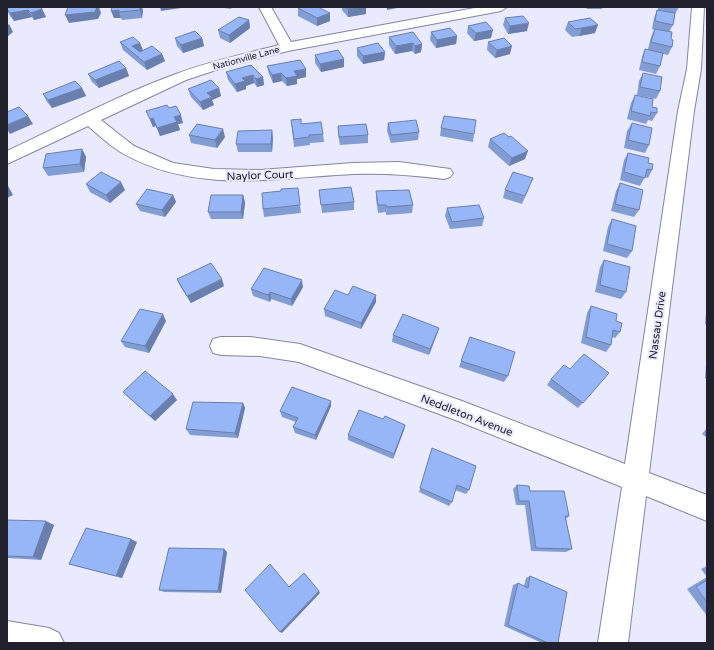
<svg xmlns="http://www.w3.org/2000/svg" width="714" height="650" font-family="'Varela Round',sans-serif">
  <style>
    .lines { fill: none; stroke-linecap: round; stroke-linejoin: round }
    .street-casing { stroke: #8385a3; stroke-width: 2 }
    .street { fill: #fff; fill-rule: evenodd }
    .wall { fill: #829dd4 }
    .shaded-wall { fill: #6a7fad }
    .building { fill: #97b6f7; stroke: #6a7fad }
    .labels { text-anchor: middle; stroke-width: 4; stroke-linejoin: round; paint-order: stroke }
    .far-street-label { font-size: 9px; fill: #21212d; stroke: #e9eafe }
    .street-label { font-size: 11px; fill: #21212d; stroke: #e9eafe }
  </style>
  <rect width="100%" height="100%" fill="#e9eafe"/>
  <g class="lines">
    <defs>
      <path id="street" d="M259 7H271L291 42 480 7H507L501 11 288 51 222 68 186 80 101 120 134 146 173 163 214 169 260 170 353 163 399 162 450 169 453 173 450 177 444 179C413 175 384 173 353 174 275 178 196 194 124 154 111 147 99 135 88 126L7 164V151C63 125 118 95 176 74 210 61 245 54 279 45Z
        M692 7H704L701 69 694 111 649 473 707 495V521L646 496 628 643H598L622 487 458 421 299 362 260 356 221 355 213 353 210 346 213 339 221 337H251L300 344 462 401 625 464 678 111 687 69Z
        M7 621 49 628 59 633 64 643H7Z"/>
    </defs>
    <!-- street casing -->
    <use href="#street" class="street-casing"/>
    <!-- street -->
    <use href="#street" class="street"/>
  </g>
  <!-- wall -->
  <path class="wall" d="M7 7 42 9 46 17 34 20 32 17 14 21 10 16 7 10Z
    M112 7 143 10 142 18 122 20 121 18H114Z
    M224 7H232L231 9 224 8Z
    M342 7H366V14L348 17 342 10Z
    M586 7H603L602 9H587Z
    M658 7H679L675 14 673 25 669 32 672 47 668 55 663 54 660 66 656 74 639 70 642 57 645 49H648L651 37 654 30 652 29 654 18 657 10H658Z
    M298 8 330 13V21L317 26 298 16Z
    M505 18 527 31 508 34 503 25Z
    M249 20 250 28 230 43 220 38 218 30Z
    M568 22 595 33 579 36 572 37 565 30Z
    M468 26 491 38 474 41 467 33Z
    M431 32 457 36 456 44 436 48 430 40Z
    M389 37 422 44 421 52 415 54 412 51 395 54 389 45Z
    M175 38H202L204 46 183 53 177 46Z
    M120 42 140 43 143 50 162 54 165 61 147 70 123 50Z
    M488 42 510 54 495 58 487 50Z
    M357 48 385 52 384 60 363 64 357 56Z
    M315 55 344 59V67L321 72 315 63Z
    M251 65 263 77 264 85 257 87 254 83 246 86V89L237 92 228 80 226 72Z
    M267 66 306 77 297 79V84L287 86 282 81 273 83 269 74Z
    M126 68 129 76 99 88 92 82 88 74Z
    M643 73 660 91 656 99 637 95 639 81Z
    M82 88 86 96 52 108 47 102 43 94Z
    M219 88 221 96 212 100 214 105 203 110 191 97 188 89Z
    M635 95 652 107 657 113 652 121 648 120 646 124 627 119 631 103Z
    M169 108 183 123 178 124 180 130 160 136 156 126 153 127 146 111Z
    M291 120 301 124 323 134 324 142 310 143V145L294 147Z
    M388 123 419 132 418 140 391 143 387 131Z
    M632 123 649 145 645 153 624 148 627 131Z
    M338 126 368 135V143L340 145 338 134Z
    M441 128 474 134 473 142 440 136Z
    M189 135 225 137 217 148 191 143Z
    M273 138 272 152H238L236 144Z
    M490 139 525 159 509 166 488 147Z
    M82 149 86 157 84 172 48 176 43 168Z
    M628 153 648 163 652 170 648 178 645 177 640 186 620 180 624 160Z
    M620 183 639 210 634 217 611 211 616 191Z
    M86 184 125 190 110 203 90 192Z
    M530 186 522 204 503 198 505 190Z
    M319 190 354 202V210L322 213Z
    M376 191 413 205 412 213 386 215V212L378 213 376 199Z
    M173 195 176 202 165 217 140 211 136 204Z
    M243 195 245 203 243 219H211L208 212Z
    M300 205 301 213 264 217 263 209Z
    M447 208 484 218 482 226 450 229 445 216Z
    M612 219 632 251 627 258 603 251 608 227Z
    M604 260 626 292 621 299 595 292 600 267Z
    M177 279 224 286 191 303 180 286Z
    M303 287 292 306 271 299 270 302 253 296 251 289Z
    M376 295V302L361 329 325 316 324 309Z
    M707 302V325L705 324Z
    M591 306 616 321 620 332 615 338 612 337 611 345 606 352 581 343 587 313Z
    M166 321 149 353 125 347 121 341Z
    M439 328 437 334 429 355 392 342 393 335Z
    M470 337 508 376 504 382 459 367Z
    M707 352V379L705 378Z
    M570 369 609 373 578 408 547 385 551 379Z
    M123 392 177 400 155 421 128 397Z
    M243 403 245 408 238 438 190 435 186 429Z
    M331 406 316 440 295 433 293 427 296 422 282 417 280 411Z
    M405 425 404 430 393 459 348 440V435Z
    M707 428V438L702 434Z
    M432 448 469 490 466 494 455 490 452 502 449 506 419 492Z
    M517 485 530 491 569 516 566 519 572 549 566 552 531 551 525 505H516L513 489Z
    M7 520 54 525 41 560 7 558Z
    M137 542 122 578 76 566 69 564Z
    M224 549 227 552 221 593 164 592 159 590Z
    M707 566V616L687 589 707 577 701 569Z
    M530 576 558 643H542L504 626 513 585 518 583 524 586 526 578Z"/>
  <!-- shaded-wall -->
  <path class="shaded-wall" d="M97 7H99L101 13 98 19 69 23 65 15Z
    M140 7H142L143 10 142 18 140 10Z
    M160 7H181V8L161 11Z
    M362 7H366V14L348 17V9Z
    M387 7H402L387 10Z
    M42 9 46 17 34 20 31 13Z
    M28 10 32 17 14 21 10 13Z
    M119 10V12L121 18H114L111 11Z
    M330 13V21L317 26V18Z
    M249 20 250 28 230 43 229 35Z
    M529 23 527 31 508 34 510 26Z
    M9 24 13 32 7 37V26Z
    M598 25 595 33 579 36 582 28Z
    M493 30 491 38 474 41 476 33Z
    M457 36 456 44 436 48 437 40Z
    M202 38 204 46 183 53 181 45Z
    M140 43 143 51 135 54 132 46Z
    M413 43 412 51 395 54 396 46Z
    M422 44 421 52 415 54V46Z
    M512 46 510 54 495 58 497 50Z
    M385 52 384 60 363 64V56Z
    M162 54 165 61 147 70 144 62Z
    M344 59V67L321 72 320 64Z
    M126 68 129 76 99 88 95 80Z
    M306 69V77L297 79V84L287 86 286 78 294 71Z
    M281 73 282 81 273 83 272 75Z
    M253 75 254 83 246 86V89L237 92 235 84 242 78Z
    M263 77 264 85 257 87 256 79Z
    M82 88 86 96 52 108 48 100Z
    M219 88 221 96 212 100 214 105 203 110 200 102 207 93Z
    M181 115 183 123 178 124 180 130 160 136 157 128 174 117Z
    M28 116 33 124 10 134 7 129V125Z
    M153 118 156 126 153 127 150 119Z
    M223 129 225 137 217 148 215 140Z
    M272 130 273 138 272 152 271 144Z
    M82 149 86 157 84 172 80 164Z
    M528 151 525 159 509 166 512 158Z
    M121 182 125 190 110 203 106 195Z
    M7 184 13 195 7 198Z
    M173 195 176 202 165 217 162 210Z
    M243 195 245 203 243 219 241 212Z
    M222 279 224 286 191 303 187 296Z
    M302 280 303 287 292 306 291 299Z
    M270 292 271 299 270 302 268 295Z
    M376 295V302L361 329V323Z
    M163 314 166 321 149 353 145 346Z
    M439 328 437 334 429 355 430 349Z
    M173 394 177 400 155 421 150 416Z
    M331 401V406L316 440 315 435Z
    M243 403 245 408 238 438 235 433Z
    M405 425 404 430 393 459 394 454Z
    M46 521 54 525 41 560 33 557Z
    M131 539 137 542 122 578 116 576Z
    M224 549 227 552 221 593 218 591Z
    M319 591 320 593 282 633 280 632Z"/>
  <!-- building -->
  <path class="building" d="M7 7H41L42 9 31 13 28 10 10 13 7 9Z
    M68 7H97L95 12 65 15Z
    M112 7H140V10L119 12V10L111 11Z
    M299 7H318L330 13 317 18 298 8Z
    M346 7H362L348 9Z
    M657 10 675 13 673 25 655 21Z
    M523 16 529 23 510 26 505 18Z
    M239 17 249 20 229 35 218 30Z
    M590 18 598 25 582 28 575 29 568 22Z
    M486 22 493 30 476 33 468 26Z
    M450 28 457 36 437 40 431 32Z
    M655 29 672 32 671 39 673 40 672 47 651 42Z
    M195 31 202 38 181 45 175 38Z
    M413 32 422 44 415 46 413 43 396 46 389 37Z
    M133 37 140 43 132 46 140 52 152 46 162 54 144 62 120 42Z
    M504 38 512 46 497 50 488 42Z
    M378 43 385 52 363 56 357 48Z
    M645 49 663 53 660 66 642 62Z
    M338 50 344 59 320 64 315 55Z
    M300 60 306 69 294 71 297 76 286 78 281 73 272 75 267 66Z
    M119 61 126 68 95 80 88 74Z
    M251 65 263 77 256 79 253 75 242 78 245 81 235 84 226 72Z
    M643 73 662 77 660 91 640 87Z
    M211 80 219 88 207 93 212 97 200 102 188 89Z
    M75 81 82 88 48 100 43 94Z
    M635 95 653 99 652 107 657 108V113L651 112 650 116 631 111Z
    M167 105 169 108 176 106 181 115 174 117 177 122 157 128 153 118 150 119 146 111Z
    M19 107 28 116 7 125V112Z
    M444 116 476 120 474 134 441 128Z
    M301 119V124L321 122 323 134 309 135V137L294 139 291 120Z
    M416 120 419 132 391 135 388 123Z
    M632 123 652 128 649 145 628 140Z
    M197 124 223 129 215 140 189 135Z
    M366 124 368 135 339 137 338 126Z
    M272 130 271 144H236L238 131Z
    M504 133 509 137 511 136 528 151 512 158 490 139Z
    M82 149 80 164 43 168 46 154Z
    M628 153 649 158 648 163 653 164 652 170 647 169 645 178 624 172Z
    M101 172 121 182 106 195 86 184Z
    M513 172 533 178 525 196 505 190Z
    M620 183 643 190 639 210 615 204Z
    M351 187 354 202 321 205 319 190Z
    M298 188 300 205 263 209 262 193 281 191V189Z
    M147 189 173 195 162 210 136 204Z
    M409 190 413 205 387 207 386 205H378L376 191Z
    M211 195H243L241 212H208Z
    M479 205 484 218 452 222 447 208Z
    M612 219 636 226 632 251 607 244Z
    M604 260 630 267 626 292 600 285Z
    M211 263 222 279 187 296 177 279Z
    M264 268 302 280 291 299 270 292 268 295 251 289Z
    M353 286 376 295 361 323 324 309 335 290 348 295Z
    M591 306 617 314 616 321 622 323 620 332 613 330 611 345 586 337Z
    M140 309 163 314 145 346 121 341Z
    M403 314 439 328 430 349 393 335Z
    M470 337 515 352 508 376 461 361Z
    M584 354 609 373 583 403 551 379 564 365 570 369Z
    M145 371 173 394 150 416 123 392Z
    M292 387 331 401 315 435 293 427 298 418 280 411Z
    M193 402 243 403 235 433 186 429Z
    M359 410 383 419 385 416 405 425 394 454 348 435Z
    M432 448 476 466 469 490 457 485 452 502 420 488Z
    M517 485 529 486 530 491H564L569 516H565L572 549 536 548 529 501H519Z
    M7 520 46 521 33 557 7 556Z
    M86 528 131 539 116 576 69 564Z
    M169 548 224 549 218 591 159 590Z
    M270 564 289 587 304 573 319 591 280 632 245 590Z
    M530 576 567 592 558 643H548L508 625 518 583 528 588Z
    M707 580V602L696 587Z"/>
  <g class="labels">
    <!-- far-street labels -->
    <g class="far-street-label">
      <text transform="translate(246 58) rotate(-15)" y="3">Nationville Lane</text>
    </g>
    <!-- street labels -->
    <g class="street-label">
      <text transform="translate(260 175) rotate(-2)" y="4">Naylor Court</text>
      <text transform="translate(657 325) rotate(-82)" y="4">Nassau Drive</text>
      <text transform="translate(467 415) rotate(21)" y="4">Neddleton Avenue</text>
    </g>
  </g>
  <!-- border -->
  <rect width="714" height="650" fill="none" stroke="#21212d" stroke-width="16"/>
</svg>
